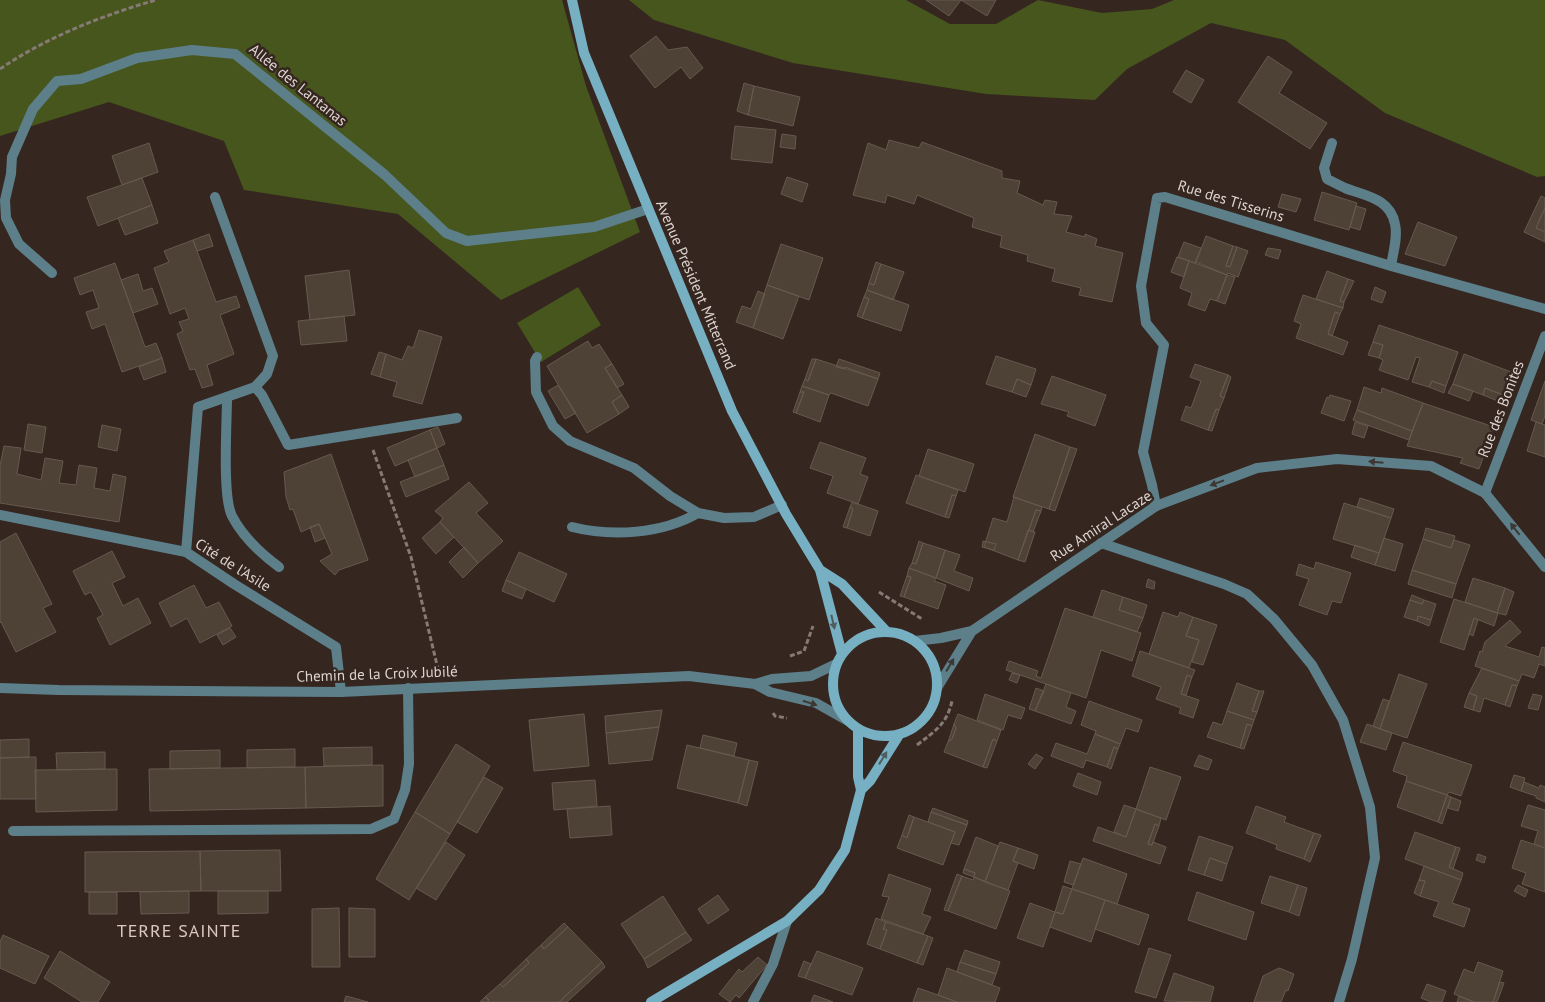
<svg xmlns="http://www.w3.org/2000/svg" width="1545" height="1002" font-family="'PT Sans',sans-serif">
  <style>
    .green { fill: #47561d }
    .building { fill: #4e4136; stroke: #67594e }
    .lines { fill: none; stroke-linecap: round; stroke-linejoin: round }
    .path { stroke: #867a75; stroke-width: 3; stroke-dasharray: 5 2.5; stroke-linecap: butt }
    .service { stroke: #5d7f8a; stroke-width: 10 }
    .minor { stroke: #5d7f8a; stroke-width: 10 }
    .tertiary { stroke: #5d7f8a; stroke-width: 10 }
    .secondary { stroke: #77b0c2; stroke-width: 10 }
    .oneway { fill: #3d3835 }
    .oneway2 { fill: #4f5d61 }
    .labels { text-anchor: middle; stroke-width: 5; stroke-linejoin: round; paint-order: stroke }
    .street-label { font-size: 15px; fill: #ded4d0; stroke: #352620 }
    .quarter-label { font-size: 18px; letter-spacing: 1px; fill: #dcc8c1; stroke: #352620 }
  </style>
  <rect width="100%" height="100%" fill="#352620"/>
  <!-- green -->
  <path class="green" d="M0 0H562L586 86 640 232 501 300 398 214 244 190 224 141 109 102 0 136Z
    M629 0H906L950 24H996L1038 0 1102 13 1152 9 1174 0H1545V176L1537 177 1385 113 1285 40 1211 23 1127 69 1095 100 986 94 793 63 654 20Z
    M578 287 601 325 541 362 517 323Z"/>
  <!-- building -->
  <path class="building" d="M926 0H961L949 16Z
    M961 0H996L987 16Z
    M656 36 668 50 687 47 703 68 690 79 681 67 655 88 630 56Z
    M1268 56 1292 72 1279 93 1327 123 1310 149 1238 102Z
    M1186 70 1204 80 1191 103 1173 92Z
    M744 83 754 86 748 115 737 111Z
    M754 86 800 97 793 126 748 115Z
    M735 126 776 130 772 163 731 159Z
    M782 134 796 136 795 149 780 147Z
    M889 140 919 148 922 142 1002 171V178L1020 181 1017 193 1043 205 1045 200 1057 202 1054 214 1072 216 1066 232 1085 237V234L1097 239 1095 246 1123 253 1112 302 1079 295 1081 288 1052 281 1055 269 1027 261 1028 255 1000 247 1002 236 972 227 974 218 917 195 914 204 887 195 885 203 853 195 868 143 886 150Z
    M149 143 158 172 122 185 112 156Z
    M787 177 808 184 802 202 781 194Z
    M142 178 152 205 98 226 87 197Z
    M1322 192 1357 203 1349 230 1314 220Z
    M1282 194 1301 199 1296 212 1278 207Z
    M1541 196 1545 198V208L1536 228 1545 232V242L1524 232Z
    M152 205 158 223 125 235 118 218Z
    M1356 206 1366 209 1360 230 1350 227Z
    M1545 208V232L1536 228Z
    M1418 222 1457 237 1445 266 1405 254Z
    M209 234 213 246 197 251 193 240Z
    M1206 236 1233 246 1226 266 1230 267 1237 247 1248 251 1238 277 1228 273 1227 275 1196 262Z
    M193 240 216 302 236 296 240 307 220 315 234 354 207 365 213 385 202 388 195 369 190 370 177 334 183 331 179 322 189 319 185 308 170 314 154 268 169 262 164 251Z
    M1184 242 1201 248 1195 263 1178 257Z
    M781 244 823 258 809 300 767 285Z
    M1233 246 1237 247 1230 267 1226 266Z
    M1268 248 1281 250 1278 259 1265 255Z
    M1177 257 1189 261 1184 277 1171 272Z
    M1189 261 1227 275 1217 301 1210 299 1205 311 1188 305 1192 293 1180 288Z
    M876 262 881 264 874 285 869 283Z
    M115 263 145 347 156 343 162 358 122 372 105 324 92 329 86 312 99 308 93 290 80 295 74 278Z
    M881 264 904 272 893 300 867 290 869 283 874 285Z
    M349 270 355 315 310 320 305 276Z
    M1327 271 1348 279 1340 301 1344 302 1343 308 1316 299Z
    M138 274 143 291 152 288 158 304 133 313 121 280Z
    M1227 275 1235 277 1225 304 1217 301Z
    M1348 279 1354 281 1344 302 1340 301Z
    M767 285 799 296 783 339 753 328Z
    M1375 287 1386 292 1382 303 1371 299Z
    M867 290 909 305 901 331 862 318 869 299 864 297Z
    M758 291 765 294 753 328 736 322 742 306 751 309Z
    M1303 295 1343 308 1340 314 1335 312 1328 334 1348 342 1343 355 1296 338 1301 324 1294 321Z
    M864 297 869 299 862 318 857 316Z
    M1335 312 1340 314 1332 336 1328 334Z
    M344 316 347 341 301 345 298 321Z
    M1379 325 1458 352 1446 386 1432 381 1429 387 1412 382 1420 358 1416 357 1408 380 1379 370 1383 360 1379 358 1383 345 1373 342Z
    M419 330 442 337 422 404 393 396 397 382 380 377 386 354 402 360 408 346 413 348Z
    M588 341 592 348 599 344 612 364 605 368 622 395 612 402 619 414 587 433 547 366Z
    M1373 342 1383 345 1379 358 1368 355Z
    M379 352 386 354 380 377 371 374Z
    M1464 354 1511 372 1503 395 1485 388 1483 395 1453 384Z
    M996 356 1036 369 1031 385 1017 379 1012 392 986 384Z
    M162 358 166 372 144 380 139 367Z
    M812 359H816L808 381 805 379Z
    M816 359 878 379 868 406 831 393 829 395 802 386 805 379 808 381Z
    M839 359 880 373 878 379 845 367V369L836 367Z
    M612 364 624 384 617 388 605 368Z
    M1195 364 1228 375 1220 396 1224 398 1219 410 1216 409 1208 430 1181 420 1186 406 1191 408 1201 381 1190 377Z
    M1228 375 1231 377 1224 398 1220 396Z
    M1052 376 1106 395 1095 426 1067 416 1069 412 1041 404Z
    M1017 379 1031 385 1026 397 1012 392Z
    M1432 381 1446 386 1444 393 1429 387Z
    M1545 381V416L1542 424 1531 420Z
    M1453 384 1473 391 1469 401 1448 393Z
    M558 385 576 413 565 419 548 391Z
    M802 386 829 395 820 422 796 413 804 392H800Z
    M1364 387 1381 393 1382 388 1423 403 1412 431 1357 410Z
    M1485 388 1503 395 1500 402 1483 395Z
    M800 392H804L796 413 793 412Z
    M622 395 629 407 619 414 612 402Z
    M1330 395 1351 401 1344 421 1321 413 1327 397 1329 398Z
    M1423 403 1494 427 1479 469 1460 463 1463 458 1407 446Z
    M1216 409 1219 410 1212 431 1208 430Z
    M1357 410 1412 431 1409 440 1353 420Z
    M1355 422 1368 426 1364 438 1352 434Z
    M1536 422 1545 425V457L1527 451Z
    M28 424 46 427 42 453 24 450Z
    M102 425 121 429 117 451 98 447Z
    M438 427 445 444 437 448 430 430Z
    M430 430 437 448 395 466 387 448Z
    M1035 434 1070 447 1049 509 1013 497Z
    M820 442 866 458 860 474 868 477 858 504 827 493 833 476 810 468Z
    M4 446 21 448 17 474 41 480 45 458 63 461 59 483 76 485 79 465 97 468 94 488 110 491 113 474 126 477 119 522 0 503V466Z
    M1070 447 1077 449 1055 511 1049 509Z
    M437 448 444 465 415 477 408 460Z
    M928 449 974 464 965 492 919 476Z
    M331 454 368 560 339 570 335 575 320 561 332 554 319 524 301 532 293 509 290 510 286 497 284 472Z
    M444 465 449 479 406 497 400 482Z
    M916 475 958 490 956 496 952 495 945 517 906 503Z
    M469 482 488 503 476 513 503 541 478 563 440 522 443 518 435 511Z
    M952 495 956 496 949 518 945 517Z
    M1014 497 1042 507 1041 511 1036 510 1018 560 984 547 993 518 1007 522Z
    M1360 498 1394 509 1391 518 1357 507Z
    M852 502 878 511 870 536 847 528 853 509 850 507Z
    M1344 503 1391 518 1379 553 1333 539Z
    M850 507 853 509 847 528 843 527Z
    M1036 510 1041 511 1033 532 1029 530Z
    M440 522 454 537 436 554 422 538Z
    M319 524 325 538 315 542 310 527Z
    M1426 528 1455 536 1451 548 1423 539Z
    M1028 530 1035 532 1025 562 1018 560Z
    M16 533 52 604 43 608 56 632 16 652 1 622 0 623V542Z
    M1384 538 1403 544 1395 571 1375 565Z
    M1423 539 1451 548 1454 540 1470 545 1456 584 1412 570Z
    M919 541 923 543 916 564 912 563Z
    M983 541 996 544 994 550 982 547Z
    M923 543 945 550 936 578 909 568 912 563 916 564Z
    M1355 545 1379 553 1375 565 1351 557Z
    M464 547 478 563 463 578 449 562Z
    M945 550 960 555 954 571 973 578 969 591 936 578Z
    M112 551 125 577 112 583 123 606 138 598 151 623 110 645 97 618 103 615 91 592 85 595 73 571Z
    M519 552 567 574 554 602 506 580Z
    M1316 562 1351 573 1341 603 1332 601 1327 615 1299 605 1309 579 1296 575 1299 564 1314 569Z
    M909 568 936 578 934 581 946 585 938 609 904 597 911 577 907 576Z
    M1412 570 1456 584 1452 598 1408 584Z
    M907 576 911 577 904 597 900 596Z
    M1473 578 1505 588 1497 613 1465 602Z
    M1148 579 1155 582 1154 589 1146 587Z
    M506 580 526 589 522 599 502 591Z
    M194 585 206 608 219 602 232 626 200 643 187 618 171 627 159 603Z
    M1505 588 1514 592 1506 615 1497 613Z
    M1102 590 1123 597 1119 610 1143 618 1137 632 1093 617Z
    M1412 595 1424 600 1422 604 1410 600Z
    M1123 597 1147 605 1143 618 1119 610Z
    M1454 599 1498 613 1494 626 1474 618 1464 650 1440 642Z
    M1410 600 1422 604 1424 600 1436 604 1431 620 1418 616 1417 621 1404 617Z
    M1065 608 1141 633 1132 661 1101 650 1086 698 1006 670 1009 661 1038 671 1036 676 1041 678Z
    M1163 612 1178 617 1180 612 1193 617 1186 636 1199 640 1189 668 1149 654Z
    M1418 616 1431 620 1429 626 1417 621Z
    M1193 617 1217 625 1203 665 1192 662 1199 640 1186 636Z
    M1474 618 1478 620 1473 636 1469 634Z
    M1510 620 1521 632 1505 646 1539 657 1542 647 1545 648V666L1539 664 1534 678 1522 674 1519 681 1475 666 1480 651 1482 652 1485 642Z
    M230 628 236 637 223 645 217 635Z
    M1140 651 1195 670 1192 677 1187 675 1181 694 1199 700 1193 718 1179 713 1181 708 1156 699 1161 687 1132 676Z
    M1482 668 1519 681 1517 686 1512 685 1505 705 1484 698 1480 712 1473 710 1477 696 1469 693Z
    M1012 673 1020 675 1017 683 1009 680Z
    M1399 674 1427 684 1407 738 1380 729Z
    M1187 675 1192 677 1186 695 1181 694Z
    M1237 683 1259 691 1252 711 1257 712 1254 720 1227 711Z
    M1046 684 1071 693 1066 707 1076 711 1071 724 1035 711Z
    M1512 685 1517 686 1510 707 1505 705Z
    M1036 688 1044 691 1035 711 1029 709Z
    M1259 691H1264L1257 712 1252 711Z
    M1469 693 1477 696 1473 710 1464 707Z
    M985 694 1025 708 1021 719 1008 715 1003 730 977 720Z
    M1533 694 1542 696 1538 710 1528 708Z
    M1383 699 1389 701 1380 729 1373 726Z
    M1089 701 1142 720 1138 732 1126 728 1120 744 1095 734 1096 731 1081 725Z
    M662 710 659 727 606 733 605 716Z
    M1227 711 1254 720 1252 726 1247 724 1240 748 1207 737 1213 722 1222 725Z
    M584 714 589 766 534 771 529 720Z
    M958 714 1001 730 997 741 993 739 983 767 944 752 948 742 952 739 956 728 954 724Z
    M954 724 956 728 952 739 948 742Z
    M1247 724 1252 726 1244 749 1240 748Z
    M1367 724 1392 733 1386 750 1360 742Z
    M659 727 652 760 609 764 606 733Z
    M1095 734 1120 744 1118 749 1114 747 1107 767 1086 760 1083 768 1051 756 1056 743 1087 754Z
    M703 735 737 743 734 756 700 748Z
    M29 739V757L0 758V740Z
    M993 739 997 741 987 768 983 767Z
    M1403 742 1472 765 1461 796 1449 792 1447 795 1406 781 1407 776 1393 771Z
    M456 744 490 766 450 834 415 812Z
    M687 745 749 760 738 803 677 788Z
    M372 747V765L324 766 323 748Z
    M1114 747 1118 749 1111 769 1107 767Z
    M295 749V767L247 768V750Z
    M220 750V768L170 769V751Z
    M105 752V769L57 770 56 753Z
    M1036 754 1043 758 1035 769 1028 764Z
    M1199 755 1212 760 1208 770 1194 766Z
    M36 757V799H0V758Z
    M749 760 758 762 747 806 738 803Z
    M383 765V806L306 808 305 767Z
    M305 767 306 808 150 811 149 769Z
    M1150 767 1181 777 1166 820 1136 809Z
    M117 769V810L36 812 35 770Z
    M1078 773 1101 782 1097 795 1073 786Z
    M1514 775 1525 778 1521 791 1510 787Z
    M484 777 503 788 477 833 457 822Z
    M595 780 597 806 554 810 552 783Z
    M1406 781 1447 795 1438 822 1397 807Z
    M1524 782 1539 788 1540 785 1545 787V802L1536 798V796L1521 791Z
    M1447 795 1451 797 1442 824 1438 822Z
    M1451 797 1461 801 1458 811 1448 808Z
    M1124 805 1136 809 1126 837 1114 832Z
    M1528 805 1545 810V848L1534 844 1538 831 1521 826Z
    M610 806 612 835 570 838 567 809Z
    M1256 806 1286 817 1284 822 1314 833 1304 859 1276 849 1277 845 1246 833Z
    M933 808 968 821 967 825 931 812Z
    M1136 809 1161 818 1159 826 1155 824 1148 844 1152 845 1153 842 1166 847 1160 864 1093 841 1098 827 1126 837Z
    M415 812 450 834 409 900 376 879Z
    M931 812 967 825 959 845 951 843 955 832 928 822Z
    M909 815 914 817 907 838 902 835Z
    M914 817 955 832 943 865 897 848 902 835 907 838Z
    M1155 824 1159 826 1152 845 1148 844Z
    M1415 832 1456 847 1449 867 1463 873 1461 880 1405 859Z
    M1314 833 1321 835 1310 862 1304 859Z
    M1199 836 1233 847 1227 864 1210 858 1204 875 1188 870Z
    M976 837 998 846 985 882 974 877 975 873 964 869Z
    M1521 840 1545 848V892L1522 884 1526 873 1512 868Z
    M446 842 465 855 436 900 416 888Z
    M1000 842 1018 848 1013 861 1018 863 1008 890 985 882Z
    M1456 847 1460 848 1453 869 1449 867Z
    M1018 848 1038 855 1034 869 1013 861Z
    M280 850 281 891H201L200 851Z
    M200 851 201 891 85 892V852Z
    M1478 854 1486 857 1484 863 1476 860Z
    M1083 858 1127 874 1117 904 1072 889Z
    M1210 858 1227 864 1222 881 1204 875Z
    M1070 861 1081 864 1073 885 1064 882Z
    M1424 866 1461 880 1452 903 1470 909 1464 927 1433 916 1439 902 1420 896 1425 881 1419 880Z
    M964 869 975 873 974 877 963 873Z
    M889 874 931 889 922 914 931 917 923 934 881 919 889 897 882 896Z
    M957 874 962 876 948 911 944 910Z
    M962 876 973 880 974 877 1010 891 996 929 948 911Z
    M1270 876 1298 885 1289 912 1261 903Z
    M1419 880 1425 881 1420 896 1414 893Z
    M1298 885 1307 888 1299 916 1289 912Z
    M1518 885 1528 890 1525 897 1514 891Z
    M1063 886 1072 889 1063 914 1055 912Z
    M1072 889 1105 900 1091 942 1050 927 1055 912 1063 914Z
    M189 891V913L141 914 140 892Z
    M218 891H268V913L218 914Z
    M89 892H117V914H89Z
    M1197 892 1254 912 1246 940 1188 920Z
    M718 895 729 910 708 924 698 909Z
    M663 896 686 932 644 959 621 924Z
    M1105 900 1149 915 1139 945 1095 929Z
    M1030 903 1055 912 1043 947 1017 938Z
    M339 908 340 967H312V909Z
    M349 908 375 909V957H349Z
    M876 918 886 922 883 929 887 930 880 949 867 944Z
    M886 922 928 936 917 963 880 949 887 930 883 929Z
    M564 923 568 927 544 949 541 945Z
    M568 927 602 962 559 1002H487L489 1000 485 997 500 984 503 987 529 963 526 959 541 945 544 949Z
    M686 932 692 940 648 968 644 959Z
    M3 935 49 956 35 984 0 968V942Z
    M928 936 933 938 923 965 917 963Z
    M1149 948 1171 955 1156 998 1135 992Z
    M965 950 1000 962 996 974 960 962Z
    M60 951 110 982 98 1002H82L44 978Z
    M817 951 863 968 852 995 805 978Z
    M758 957 767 965 739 998 736 995 730 1002 719 994 739 969 742 972Z
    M526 959 529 963 503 987 500 984Z
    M804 961 811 964 805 978 798 976Z
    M602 962 605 967 567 1002H559Z
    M960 962 996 974 992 985 957 972Z
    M1478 962 1503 971 1493 1002H1474L1454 994 1464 969 1474 973Z
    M947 968 1000 988 995 1002H957L938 995Z
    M1279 968 1294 974 1288 991 1286 990 1281 1002H1254L1263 976Z
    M1174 973 1214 987 1210 1002 1164 1001Z
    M1500 982 1504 983 1497 1002H1493Z
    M1427 984 1446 991 1442 1002H1431L1421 998Z
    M918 988 938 995 957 1002H913Z
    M814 995 833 1002H811Z
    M346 996 368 1002H344Z
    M1459 996 1474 1002H1457Z
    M485 997 489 1000 487 1002H480Z"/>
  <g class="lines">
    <!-- path -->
    <path class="path" d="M0 69C45 38 103 15 156 0
      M373 450 411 557 438 669
      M879 592 922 619
      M790 656 804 651 813 626
      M773 713 775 716 787 718
      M917 745C935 731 947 724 952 701"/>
    <!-- service -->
    <path class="service" d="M52 273 19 244 6 218 5 200 11 174 12 157 33 109 57 81 81 79 137 58 192 50 235 54 385 175 446 233 467 241 594 227 648 209
      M537 357 535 361 536 392 553 426 570 441 634 468 670 496 698 513 724 518 754 517 782 505
      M227 397C227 423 222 496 232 516 243 537 260 553 279 567
      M572 527C612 537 662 534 698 513
      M753 1002 773 964 787 921"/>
    <!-- minor -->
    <path class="minor" d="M1332 143 1324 168 1327 179C1333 182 1339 185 1345 188 1365 196 1390 198 1395 224 1398 237 1393 253 1391 266
      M215 197 273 356 267 374 255 387
      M1485 493 1545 336
      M1156 506 1152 485 1143 452 1164 345 1146 323 1141 286 1157 198 1165 197 1391 266 1545 309
      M0 515 186 552 234 584 336 647 341 692
      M1101 543 1224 584 1247 594 1274 619 1312 665 1343 720 1370 807 1375 858 1352 959 1339 1002
      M186 552 198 407 255 387 262 395 288 445 457 418
      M13 831 371 829 394 819 405 790 409 764 408 688"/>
    <!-- tertiary -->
    <path class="tertiary" d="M915 641 941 638 972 631 1156 506 1257 468 1337 459 1431 466 1485 493 1545 567
      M755 684 770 692 816 703 848 721
      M0 688 59 690 341 692 689 676 755 684 772 679 811 676 836 664
      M937 688 972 631"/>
    <!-- secondary -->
    <path class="secondary" d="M572 0 584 53 732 411 786 514 820 570 842 654
      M820 570 842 584 886 631
      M833 684a52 52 0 1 1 104 0a52 52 0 1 1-104 0Z
      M861 790 870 781 899 735
      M651 1002 787 921 819 890 845 850 861 790 858 777V729"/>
  </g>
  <!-- one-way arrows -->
  <defs><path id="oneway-solid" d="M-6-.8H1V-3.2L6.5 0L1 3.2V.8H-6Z" transform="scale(1.25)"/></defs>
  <g class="oneway">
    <use href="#oneway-solid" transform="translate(1376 462) rotate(-175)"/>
    <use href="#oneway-solid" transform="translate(1217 483) rotate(160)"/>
    <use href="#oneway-solid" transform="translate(1515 529) rotate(-128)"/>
    <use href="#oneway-solid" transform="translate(950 665) rotate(-59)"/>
    <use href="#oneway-solid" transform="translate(810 703) rotate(17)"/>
  </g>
  <g class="oneway2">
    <use href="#oneway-solid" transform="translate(833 622) rotate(77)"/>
    <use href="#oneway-solid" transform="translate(883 758) rotate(-58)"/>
  </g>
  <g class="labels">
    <!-- street labels -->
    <g class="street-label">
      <text transform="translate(298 85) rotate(39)" y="5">Allée des Lantanas</text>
      <text transform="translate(1231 201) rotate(17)" y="5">Rue des Tisserins</text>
      <text transform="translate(696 285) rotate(67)" y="5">Avenue Président Mitterrand</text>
      <text transform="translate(1501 409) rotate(-69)" y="5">Rue des Bonites</text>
      <text transform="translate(1101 526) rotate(-33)" y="5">Rue Amiral Lacaze</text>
      <text transform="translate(233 565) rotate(32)" y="5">Cité de l'Asile</text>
      <text transform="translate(377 674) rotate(-2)" y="5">Chemin de la Croix Jubilé</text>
    </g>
    <!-- quarter labels -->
    <g class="quarter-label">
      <text x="179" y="937">TERRE SAINTE</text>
    </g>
  </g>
</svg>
